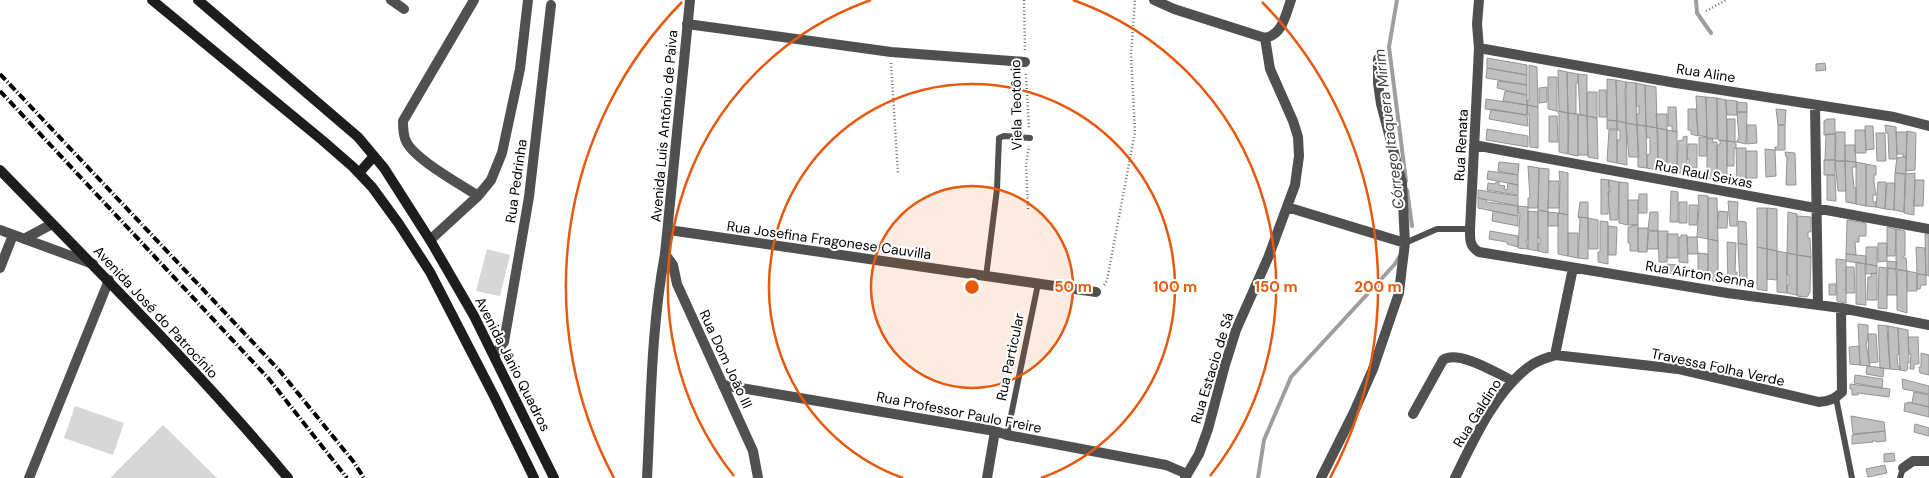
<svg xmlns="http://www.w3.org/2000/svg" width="1929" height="478" font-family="'DM Sans',sans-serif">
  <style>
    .green { fill: #d7d7d7 }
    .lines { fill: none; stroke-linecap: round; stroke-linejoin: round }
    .stream { stroke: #9e9e9e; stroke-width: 4 }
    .building { fill: #c0c0c0; stroke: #949494 }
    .path { stroke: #727272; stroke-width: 2.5; stroke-dasharray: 1 2.5; stroke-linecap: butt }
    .service { stroke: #505050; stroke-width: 6 }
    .minor { stroke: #505050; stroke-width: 10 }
    .tertiary { stroke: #505050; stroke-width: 10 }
    .secondary { stroke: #1d1d1d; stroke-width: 10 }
    .rail { stroke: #000; stroke-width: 4; stroke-dasharray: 8 2.5 1 2.5; stroke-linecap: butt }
    .ring { fill: none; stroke: #e8590c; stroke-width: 2.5 }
    .labels { text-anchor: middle; stroke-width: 4; stroke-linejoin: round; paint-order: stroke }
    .street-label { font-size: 14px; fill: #000; stroke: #fff }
    .water-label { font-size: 15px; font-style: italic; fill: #3f3f3f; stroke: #fff }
    .centre { fill: #e8590c; stroke: #fff; stroke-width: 2.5 }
    .ring-label { font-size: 15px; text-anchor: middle; font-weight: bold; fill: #e8590c; stroke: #fff; stroke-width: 4; stroke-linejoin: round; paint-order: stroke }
  </style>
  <rect width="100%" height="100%" fill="#fff"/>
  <!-- green -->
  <path class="green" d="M487 249 510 255 500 296 476 291Z
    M75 406 124 423 113 455 64 438Z
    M163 425 217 478H110Z"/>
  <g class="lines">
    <!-- stream -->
    <path class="stream" d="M1397 0 1389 47 1406 181
      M1696 0 1697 13 1711 33
      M1407 190 1412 226
      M1258 478 1264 440 1291 377 1395 264 1399 257"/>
  </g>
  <!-- building -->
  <path class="building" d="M1487 58 1527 65V75L1487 68Z
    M1825 63 1826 70 1816 71V64Z
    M1529 65 1537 67 1538 107 1527 105V100L1529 101Z
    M1487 68 1527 75V85L1486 78Z
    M1558 70 1567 72 1568 113 1559 111Z
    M1567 72 1578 74V83H1576V114L1568 113Z
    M1578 74 1587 75V116L1580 115Z
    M1548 77H1557V111L1548 109Z
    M1607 79 1616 80 1617 121 1607 120Z
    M1616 80 1626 82V88H1625L1626 123 1617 121Z
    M1498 81 1527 85V95L1497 88Z
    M1626 82 1636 83 1637 125 1626 123Z
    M1636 83 1645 85 1646 126 1637 125 1636 114H1639V106H1636Z
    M1645 85 1656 87 1657 128 1646 126Z
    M1547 87V102L1539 103V88Z
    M1599 90H1606L1607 117H1599Z
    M1505 91 1527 95V105L1503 101Z
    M1587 92H1597V118L1587 116Z
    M1696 96 1706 97 1707 137 1698 135Z
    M1706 97 1717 98V139L1707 138Z
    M1717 98 1726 100 1727 141 1718 140Z
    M1486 99 1527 105V115L1485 109Z
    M1726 100 1737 101V115H1727Z
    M1737 102 1747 103V112H1737Z
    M1527 105 1538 107V148L1530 147 1529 114H1527Z
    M1668 107H1676L1677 132 1672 131V126H1668Z
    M1491 109 1527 115 1528 126 1489 119Z
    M1688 109H1696L1698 136 1691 134V130H1688Z
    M1776 109 1786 110 1785 125H1778Z
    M1557 111 1568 113V154L1559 152V114Z
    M1737 112H1747L1746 144 1737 142V140H1739Z
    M1568 113 1578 114V156L1568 154 1569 121H1568Z
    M1578 114 1587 116 1588 155H1578Z
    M1656 114H1667V130L1657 128Z
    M1549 116H1557L1558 142H1549Z
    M1587 116 1597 118 1598 159 1588 157Z
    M1727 119H1735V142L1727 141Z
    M1827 119H1835V134L1824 135V121Z
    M1607 120 1617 121V129H1607Z
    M1617 121 1626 123 1627 165 1617 163V140H1620V130H1617Z
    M1626 123 1637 125 1638 157H1629Z
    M1637 125 1646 126 1647 168 1638 167V157H1639Z
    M1747 125H1756L1757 143 1747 144Z
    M1778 125H1785V150H1775V147H1778Z
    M1885 125 1896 127 1897 159H1889L1888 133H1886Z
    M1646 126 1657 128 1658 170 1647 168V155L1650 154V137L1647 138Z
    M1865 126H1873L1874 149 1866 150Z
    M1657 128 1667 130V171L1658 170V132H1657Z
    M1487 129 1528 136V147L1486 140Z
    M1609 130H1617V163L1607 161Z
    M1667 130 1677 132V173L1667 171Z
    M1855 130H1865L1866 153H1855Z
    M1907 131 1916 133 1915 170 1906 171Z
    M1836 132H1845V161H1835Z
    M1896 132H1907L1906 157H1903V154H1897Z
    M1876 133H1885L1886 161H1877Z
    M1826 134H1835V160H1825Z
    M1687 136V174L1677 173 1678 141 1683 140V137Z
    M1699 137H1707V156H1699Z
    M1707 138 1713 139 1712 142H1717V180L1707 178Z
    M1720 140 1727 141V181L1717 180V145H1720Z
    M1727 141 1736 142V148H1734V166H1727Z
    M1688 144H1697V168H1689V159H1687Z
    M1845 145H1855L1856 162 1845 161Z
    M1736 148H1746V185L1737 183Z
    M1765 149 1775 150 1776 176 1766 177Z
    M1746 151H1757V178H1746Z
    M1785 152 1795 153 1796 185H1786L1787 157H1786Z
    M1903 157H1906V174L1895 173 1897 158Z
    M1824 160H1835V175H1824Z
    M1835 161H1845L1846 191H1838Z
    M1845 161 1856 162V167H1852L1854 188H1856V204L1846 202Z
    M1499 162 1519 164 1518 175 1498 171Z
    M1856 162 1866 164V206L1856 204Z
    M1866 164 1876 166V175H1874V182L1876 195H1873V202H1876V207L1866 206Z
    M1528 166 1539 168 1538 208H1528V198H1530Z
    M1539 168 1549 169 1548 212 1538 210Z
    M1488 171 1518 175V185L1487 179Z
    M1559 171 1568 173V215L1559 213 1560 183Z
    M1895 173 1905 174 1904 212 1894 210Z
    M1915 173 1914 206V215L1904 213V212L1906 174Z
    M1827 175H1835L1836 201 1827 200Z
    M1601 179 1609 180 1608 214H1601Z
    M1609 180 1619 182 1618 220H1610L1608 192H1610V186H1608Z
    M1915 180H1924L1923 206H1914Z
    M1549 181H1559V208H1548Z
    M1496 182H1499V185L1505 186 1504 189 1507 190 1508 183 1518 185V195L1487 190 1488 183 1495 184Z
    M1619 182 1628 183V225L1619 223Z
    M1878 182H1886L1885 209 1876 207Z
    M1887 183H1895L1894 210 1885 209Z
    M1478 190 1518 196V206L1478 198Z
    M1671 191 1678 192V222H1670Z
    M1639 194H1647V213H1638Z
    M1698 195 1708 196V239L1697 237 1699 208Z
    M1478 198 1487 200 1486 202 1518 206V216L1478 208Z
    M1708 198H1717L1718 241 1708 239Z
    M1628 200H1638V225H1628Z
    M1728 201 1738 202 1737 226H1730Z
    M1580 202H1588V218L1578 217Z
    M1679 202H1687V223H1679Z
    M1689 205H1698L1697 225H1689Z
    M1518 206 1528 207V240H1526L1528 249 1518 248 1520 213H1518Z
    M1757 208H1767V249L1757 247Z
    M1767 208 1777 209V251L1767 249Z
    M1538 210 1548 212V253L1538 251V244H1540V238H1538Z
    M1493 211 1518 216V226L1492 221Z
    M1528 211 1538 212V251L1528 249Z
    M1719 211 1728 212 1727 228H1717Z
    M1548 212 1558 213V226H1548Z
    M1650 212H1658V231L1648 230Z
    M1788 212 1797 214V255L1787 253Z
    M1558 213 1568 215V256L1558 254Z
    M1797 216 1811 217V232H1808V238H1810L1811 257 1797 255Z
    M1578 217 1588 218V259L1578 258 1580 219Z
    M1588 218 1598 220V249H1589Z
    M1847 220 1866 223V236H1859V242H1855L1856 255 1846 254Z
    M1600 221 1608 222V264L1598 262V252H1600Z
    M1738 221 1746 222 1747 245 1738 243Z
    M1632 225H1638V251H1630V243H1628V227H1632Z
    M1608 226 1617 227 1616 255H1608Z
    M1887 227 1896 229 1895 256H1887Z
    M1638 228H1648L1647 252H1638Z
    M1896 229 1905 231V256H1903V258H1906L1907 271 1896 269Z
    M1490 231 1518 236V247L1507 244V242L1489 239Z
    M1649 231H1658V249H1647Z
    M1658 231H1668L1667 262H1659Z
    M1568 233H1578V258L1568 256Z
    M1667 234H1678V258H1667Z
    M1925 234 1929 235V276L1926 275Z
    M1681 235H1687L1688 263 1679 262V237L1681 238Z
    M1687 237H1697L1698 254H1688Z
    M1708 239 1718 241V282L1708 280Z
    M1727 242 1736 243 1735 272H1737V285L1728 283Z
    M1738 243 1747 245V286L1740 285Z
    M1878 243H1887V261L1878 262Z
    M1757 247 1767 249V291L1757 289Z
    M1866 247H1877V266L1866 264Z
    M1916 247 1925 248 1926 275 1917 274Z
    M1767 249 1777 251V280L1767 279Z
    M1777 251 1787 253V293L1777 292Z
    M1698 253 1708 254V280L1698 279Z
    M1787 253 1797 255V295L1787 293V285H1789V275H1787Z
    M1846 254 1866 256V264L1846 261Z
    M1797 255 1811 257 1810 292 1807 297 1797 296Z
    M1836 259 1846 260V303L1837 301Z
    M1887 261 1897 262 1896 269 1887 268Z
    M1856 262 1865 264 1866 305 1856 304Z
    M1667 264 1678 265V274L1667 273Z
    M1866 264 1877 266V273L1866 274Z
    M1846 267H1854L1855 293H1846Z
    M1879 267 1887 268V309L1878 308Z
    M1888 268 1896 269 1897 295H1887Z
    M1897 270 1907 271V313L1897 310Z
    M1907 271 1917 273V291H1907Z
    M1877 273V300H1867L1868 277H1871V274Z
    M1917 274 1926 275V285H1921L1920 289H1917Z
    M1829 284H1836V295H1829Z
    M1858 324 1868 325V339L1866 344 1870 366 1860 365Z
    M1878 325 1888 326 1887 328 1890 369 1880 368Z
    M1888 326 1898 328 1899 354 1897 355 1898 367 1900 366V370L1890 369Z
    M1898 328 1908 330 1909 363H1907L1908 369 1906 371 1900 370Z
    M1868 334H1876L1878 362 1869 363Z
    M1908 337H1918L1919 364H1914V369H1910L1911 354H1909Z
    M1859 346 1860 365 1850 364 1849 347Z
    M1921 353 1929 355V375L1920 373 1919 367H1921Z
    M1867 366 1884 368 1883 377 1866 374Z
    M1855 375 1883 379 1882 388 1854 383Z
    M1902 379 1929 386V394L1903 389Z
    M1850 384 1890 389 1889 397 1858 393V395H1852V389H1850Z
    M1914 392 1929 395V407L1912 403Z
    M1908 402 1929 407V417L1904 411 1905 403H1908Z
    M1851 416 1884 422 1885 431 1853 434Z
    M1915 424 1929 428V436L1914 432Z
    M1885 431 1886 441 1877 442 1873 440V442L1852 444V435Z
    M1894 453 1895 461 1884 462V454Z
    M1885 465 1887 473 1868 477 1866 469Z"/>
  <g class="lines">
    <!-- path -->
    <path class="path" d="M1024 0 1025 51
      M1706 11 1726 0
      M891 63 898 174
      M1026 74 1029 128
      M1028 209 1026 165 1029 146
      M1104 285 1107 280 1135 132 1131 55 1135 0"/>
    <!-- service -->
    <path class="service" d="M1405 243 1437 229H1470
      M986 277 997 189 999 138 1004 136 1030 138
      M1836 398 1852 478
      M1007 435 1038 284
      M1900 478 1903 468"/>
    <!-- minor -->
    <path class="minor" d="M391 0 404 9
      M474 0 403 121C403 128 403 135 406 141 414 159 460 184 478 196
      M1154 0 1174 9 1265 38
      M1479 0 1477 24 1479 48 1470 229C1470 239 1469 246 1479 252L1727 293 1841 308 1929 325
      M687 24 891 52 1025 62
      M1265 38C1283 34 1285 16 1291 0
      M1479 48 1676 83 1894 117 1929 126
      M1815 105 1818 305
      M1474 145 1929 229
      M1287 207 1405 243
      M0 230 93 264
      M669 230 1096 292
      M24 239 52 224
      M430 240 478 196 491 180 502 153 520 69 528 0
      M0 268 13 235
      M494 355 504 342 529 197 551 5
      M1555 355 1573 268
      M723 385 995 431 1007 435 1166 465 1187 474
      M1413 414 1443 360C1458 349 1498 374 1513 381
      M1903 468 1913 461H1929
      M29 478 109 280
      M647 478C651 403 651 328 665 254
      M987 478 995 431
      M1185 478 1199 454 1208 429 1225 365 1236 330 1268 258 1295 185 1299 156 1298 137 1293 121 1270 69 1265 38
      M1321 478 1354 412 1373 369 1399 293 1402 267 1405 243 1402 183 1381 104 1378 83V59
      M1455 478C1473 441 1496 390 1530 366 1538 360 1547 358 1555 355L1678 369 1819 402C1829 401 1835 399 1842 392L1841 308"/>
    <!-- tertiary -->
    <path class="tertiary" d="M690 0 665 254 673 265 677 284 753 451 758 478"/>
    <!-- secondary -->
    <path class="secondary" d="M152 0 322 140 353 167 372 187 399 224 430 272 494 396 534 478
      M198 0 358 137 384 168 430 240 474 316 554 478
      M0 170C98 271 198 370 288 478
      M359 173 374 156"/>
    <!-- rail -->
    <path class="rail" d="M0 74 279 370 353 461 364 478
      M0 91 269 379 347 478"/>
  </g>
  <!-- distance rings -->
  <circle cx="972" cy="287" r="101" fill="#e8590c" fill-opacity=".12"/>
  <g class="ring">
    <circle cx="972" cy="287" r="101"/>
    <path d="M903 478A203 203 0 1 1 1041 478"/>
    <path d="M734 476A304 304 0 0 1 871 0M1073 0A304 304 0 0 1 1210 476"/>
    <path d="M614 478A406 406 0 0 1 682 2M1262 2A406 406 0 0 1 1330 478"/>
  </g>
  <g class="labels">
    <!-- street labels -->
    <g class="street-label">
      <text transform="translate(1706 73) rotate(9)" y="5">Rua Aline</text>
      <text transform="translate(1016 105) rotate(-91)" y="5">Viela Teotônio</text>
      <text transform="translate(664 126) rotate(-85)" y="5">Avenida Luis Antônio de Paiva</text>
      <text transform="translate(1461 145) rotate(-87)" y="5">Rua Renata</text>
      <text transform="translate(1704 174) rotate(11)" y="5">Rua Raul Seixas</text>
      <text transform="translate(516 181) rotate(-82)" y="5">Rua Pedrinha</text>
      <text transform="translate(829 240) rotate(8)" y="5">Rua Josefina Fragonese Cauvilla</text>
      <text transform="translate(1700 274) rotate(9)" y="5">Rua Aírton Senna</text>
      <text transform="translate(156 312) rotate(47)" y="5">Avenida José do Patrocínio</text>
      <text transform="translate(1010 357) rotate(-78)" y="5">Rua Particular</text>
      <text transform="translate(726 359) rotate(65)" y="5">Rua Dom João III</text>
      <text transform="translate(513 364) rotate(63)" y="5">Avenida Jânio Quadros</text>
      <text transform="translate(1718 367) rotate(12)" y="5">Travessa Folha Verde</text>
      <text transform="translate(1212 368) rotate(-73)" y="5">Rua Estacio de Sá</text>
      <text transform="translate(959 412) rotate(11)" y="5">Rua Professor Paulo Freire</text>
      <text transform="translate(1477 413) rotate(-58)" y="5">Rua Galdino</text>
    </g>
    <!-- water labels -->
    <g class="water-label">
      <text transform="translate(1389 129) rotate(-97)" y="5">Córrego Itaquera Mirim</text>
    </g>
  </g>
  <circle cx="972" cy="287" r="8" class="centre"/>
  <g class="ring-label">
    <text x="1073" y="292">50 m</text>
    <text x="1175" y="292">100 m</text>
    <text x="1276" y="292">150 m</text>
    <text x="1378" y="292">200 m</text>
  </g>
</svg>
